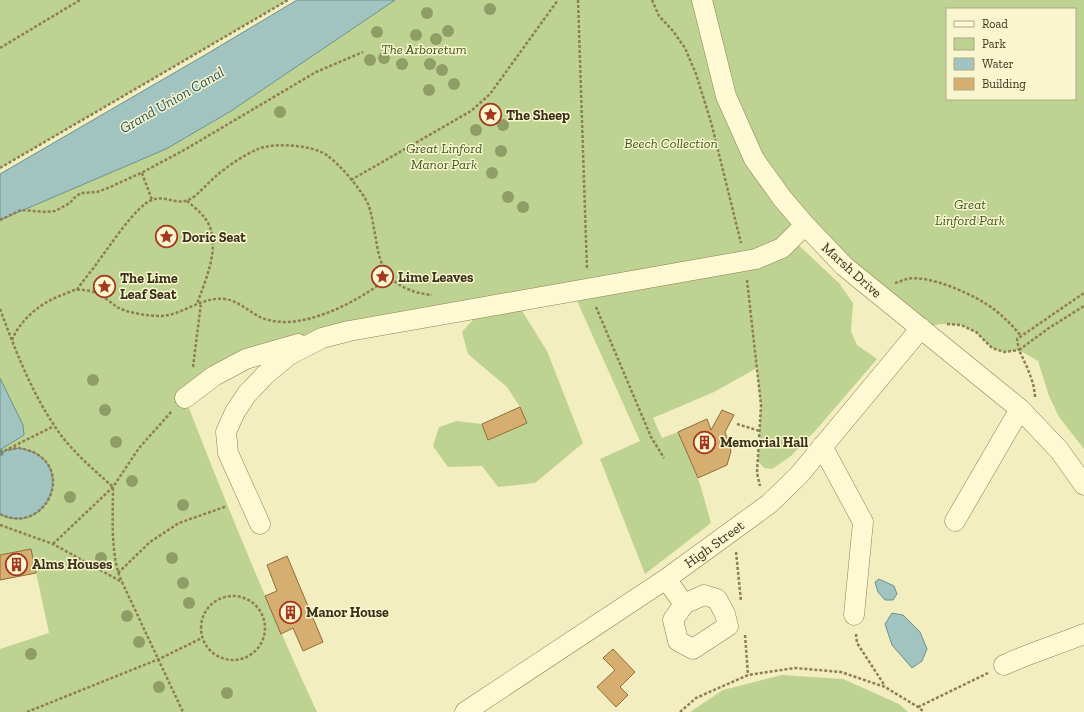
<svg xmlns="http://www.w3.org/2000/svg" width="1084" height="712" font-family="'Zilla Slab',serif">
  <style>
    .green { fill: #bed291; fill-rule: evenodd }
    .water { fill: #a2c4c1; stroke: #689391 }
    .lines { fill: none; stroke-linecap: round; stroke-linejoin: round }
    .stream { stroke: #689391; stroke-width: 5.5 }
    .building { fill: #d6af70; stroke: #906c38 }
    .minor-casing { stroke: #8e7e55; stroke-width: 21 }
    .path { stroke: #8e7e55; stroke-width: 2.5; stroke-dasharray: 3 2; stroke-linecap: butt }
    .minor { stroke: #fdf9d3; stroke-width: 20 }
    .tree { fill: #919d67 }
    .labels { text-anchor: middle; stroke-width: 3; stroke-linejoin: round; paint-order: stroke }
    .park-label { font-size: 14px; font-style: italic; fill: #405a1f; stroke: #f9f6cf }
    .poi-label { font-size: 14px; font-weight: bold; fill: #3b311b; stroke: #f9f6cf; text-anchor: start }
    .street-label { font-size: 14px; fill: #3b311b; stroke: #f9f6cf }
    .water-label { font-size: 15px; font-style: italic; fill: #28565d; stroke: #f9f6cf }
  </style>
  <rect width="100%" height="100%" fill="#f3eebf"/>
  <!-- green -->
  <path class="green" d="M0 0H288L0 168Z
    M395 0H1084V449L1059 417 1049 396 1038 361 1019 350 1004 352 992 348 976 332 961 325 941 324 921 328 805 225 792 239 839 283 853 303 851 331 857 345 877 359 816 430 791 456 772 469 764 468 758 461 761 405 757 368 714 392 653 418 662 438 678 432 700 484 711 523 645 574 600 459 640 441 573 292 270 352 185 398C226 504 269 609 317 712H0V649L49 633 31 549 0 555V220L166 149 231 111ZM947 9H1075V99H947Z
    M521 309 547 351 583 443 535 483 498 487 482 466 448 467 433 446 439 427 457 421 482 424 489 440 527 423 520 407 507 387 468 354 462 332 477 315Z
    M782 675 843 679 899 704 908 712H690L723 690Z"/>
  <!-- water -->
  <path class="water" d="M297 0H395L231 111 166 149 0 220V174L205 55Z
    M0 378 23 425 24 435 0 450Z
    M19 448C23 449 27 450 31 451 75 469 45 537 0 514V453L7 450Z
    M879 579 894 586 897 594 893 600H885L878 592 875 582Z
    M892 613 903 615 920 632 927 649 922 661 912 668 892 645 885 624Z"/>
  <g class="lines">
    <!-- stream -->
    <path class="stream" d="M0 451 1 453"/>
  </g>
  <!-- building -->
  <path class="building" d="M520 407 527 423 488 440 482 424Z
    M722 410 734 415 725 432 731 451 727 465 698 478 678 432 707 419 711 430Z
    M31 549 36 573 0 580V555Z
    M287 556 323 642 303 651 293 628 281 634 265 596 277 591 267 565Z
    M613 649 635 672 620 687 628 695 616 707 597 687 615 670 603 658Z"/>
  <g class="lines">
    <defs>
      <path id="minor" d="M702 0 726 96 754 159 782 198 805 225 844 266 1020 409 1059 450 1084 485
        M185 398 214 376 246 359 298 344
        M822 446 863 522 854 615
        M955 521 1020 409
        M260 524 228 453 226 432 235 412 247 394 265 375 289 355 322 338 349 331 756 259 782 248 805 225
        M666 579 684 604 704 595 717 599 725 614 728 626 693 649 678 641 673 620 684 604
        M1004 665C1030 653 1057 645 1084 634
        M465 712 666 579 769 504 799 475 921 328"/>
    </defs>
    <!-- minor casing -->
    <use href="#minor" class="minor-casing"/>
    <!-- path -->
    <path class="path" d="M578 0 587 270
      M652 0 659 16 673 31 685 48 696 74 711 122 741 243
      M0 48 80 0
      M0 168 288 0
      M142 173 152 200
      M351 180 471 111 490 94 558 0
      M187 201C193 206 200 212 205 218 223 243 206 278 197 304
      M0 220 21 210 46 212 55 211 70 203 74 198 81 193 97 192 108 188 143 172 186 149 316 72 363 52
      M747 280 761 405 757 473 760 486
      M895 283C899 282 903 280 907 279 930 274 977 296 995 310 1005 318 1013 326 1021 336
      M77 290C83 280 91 272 97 263 108 249 136 205 152 200 168 194 178 209 195 196 202 190 208 183 215 177 226 167 244 155 258 149 274 142 314 145 328 156 341 166 361 189 368 204 372 214 373 224 375 234 377 244 378 256 383 266 391 285 412 293 432 295
      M596 307 651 437 664 458
      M0 309C15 349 30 389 54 425 69 449 92 468 113 487 113 514 110 557 122 582
      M947 324 961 325 976 332 992 348 1004 352 1019 350 1017 339 1084 293
      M12 340C21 318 43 301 65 294 68 293 73 290 76 290 81 289 90 291 94 292 102 295 110 302 117 307 127 313 149 316 161 316 183 315 202 296 225 299 239 301 249 312 262 318 272 322 287 323 298 321 332 315 363 297 390 277
      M193 367 201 303
      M1035 397C1034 380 1026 365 1019 350L1049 328 1084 306
      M737 424 760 431
      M0 453 54 426
      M0 514C41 535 74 477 37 454 31 451 25 449 19 448 15 448 11 450 7 450
      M0 525 53 544 122 582 183 712
      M53 544 113 487 139 448 172 411
      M736 552 741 601
      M118 573 150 542 179 523 227 506
      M201 628a32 32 0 1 1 64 0a32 32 0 1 1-64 0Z
      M856 634 857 643 885 686
      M745 635 748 675
      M918 707 988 673
      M27 712 159 659 202 638
      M680 712 696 698 748 675 795 668 841 672 885 687 918 707 924 712"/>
    <!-- minor -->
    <use href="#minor" class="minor"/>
  </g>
  <!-- trees -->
  <g class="tree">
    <circle cx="490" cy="9" r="6"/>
    <circle cx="427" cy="13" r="6"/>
    <circle cx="448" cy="31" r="6"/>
    <circle cx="377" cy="32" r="6"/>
    <circle cx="416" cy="35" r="6"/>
    <circle cx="436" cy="39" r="6"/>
    <circle cx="384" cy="58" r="6"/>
    <circle cx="370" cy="60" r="6"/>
    <circle cx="402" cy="64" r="6"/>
    <circle cx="430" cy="64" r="6"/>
    <circle cx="442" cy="70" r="6"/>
    <circle cx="454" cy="84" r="6"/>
    <circle cx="429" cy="90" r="6"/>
    <circle cx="280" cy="112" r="6"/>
    <circle cx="503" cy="125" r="6"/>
    <circle cx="476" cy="130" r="6"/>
    <circle cx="501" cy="151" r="6"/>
    <circle cx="492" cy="173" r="6"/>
    <circle cx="508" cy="197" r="6"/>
    <circle cx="523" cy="207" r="6"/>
    <circle cx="93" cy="380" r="6"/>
    <circle cx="105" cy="410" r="6"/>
    <circle cx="116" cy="442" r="6"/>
    <circle cx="132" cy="481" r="6"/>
    <circle cx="70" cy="497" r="6"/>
    <circle cx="183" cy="505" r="6"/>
    <circle cx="101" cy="558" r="6"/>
    <circle cx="172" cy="558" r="6"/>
    <circle cx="183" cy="583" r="6"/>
    <circle cx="189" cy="603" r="6"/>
    <circle cx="127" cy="616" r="6"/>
    <circle cx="139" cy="642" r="6"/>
    <circle cx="31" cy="654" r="6"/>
    <circle cx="159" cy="687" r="6"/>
    <circle cx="227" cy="693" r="6"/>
  </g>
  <!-- icons -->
  <defs>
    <symbol id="sight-ring" viewBox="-11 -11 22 22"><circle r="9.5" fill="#f9f6cf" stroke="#a4371e" stroke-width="1.5"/><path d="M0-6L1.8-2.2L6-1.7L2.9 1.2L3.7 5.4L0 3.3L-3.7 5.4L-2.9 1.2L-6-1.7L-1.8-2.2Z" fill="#a4371e"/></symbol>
    <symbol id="building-ring" viewBox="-11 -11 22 22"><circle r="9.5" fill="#f9f6cf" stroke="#a4371e" stroke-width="1.5"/><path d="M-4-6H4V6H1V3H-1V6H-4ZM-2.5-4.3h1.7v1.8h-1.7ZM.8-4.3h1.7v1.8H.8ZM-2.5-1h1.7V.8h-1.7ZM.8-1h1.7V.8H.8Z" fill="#a4371e"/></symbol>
  </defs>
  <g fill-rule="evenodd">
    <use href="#sight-ring" x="478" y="102" width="25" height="25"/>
    <use href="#sight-ring" x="154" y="224" width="25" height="25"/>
    <use href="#sight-ring" x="370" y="264" width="25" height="25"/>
    <use href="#sight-ring" x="92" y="274" width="25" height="25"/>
    <use href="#building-ring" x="692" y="430" width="25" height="25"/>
    <use href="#building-ring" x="4" y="552" width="25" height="25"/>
    <use href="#building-ring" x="278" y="600" width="25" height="25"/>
  </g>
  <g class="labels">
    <!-- park labels -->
    <g class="park-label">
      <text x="424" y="54">The Arboretum</text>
      <text x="671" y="148">Beech Collection</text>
      <text x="444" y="153">Great Linford<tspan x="444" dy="16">Manor Park</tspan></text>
      <text x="970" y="209">Great<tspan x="970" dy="16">Linford Park</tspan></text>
    </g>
    <!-- poi labels -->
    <g class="poi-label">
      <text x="506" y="120">The Sheep</text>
      <text x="182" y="242">Doric Seat</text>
      <text x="398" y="282">Lime Leaves</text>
      <text x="120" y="283">The Lime<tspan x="120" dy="16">Leaf Seat</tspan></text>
      <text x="720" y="447">Memorial Hall</text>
      <text x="32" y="569">Alms Houses</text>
      <text x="306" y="617">Manor House</text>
    </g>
    <!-- street labels -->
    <g class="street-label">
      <text transform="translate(852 270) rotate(42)" y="5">Marsh Drive</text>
      <text transform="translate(714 544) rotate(-36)" y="5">High Street</text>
    </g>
    <!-- water labels -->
    <g class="water-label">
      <text transform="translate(172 100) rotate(-30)" y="5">Grand Union Canal</text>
    </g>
  </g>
  <!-- legend -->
  <rect x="946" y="8" width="130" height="92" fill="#f9f6cf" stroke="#ada787"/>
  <rect x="954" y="21" width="20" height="6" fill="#fdf9d3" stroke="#ada787"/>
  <text x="982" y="28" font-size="12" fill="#3b311b">Road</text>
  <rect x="954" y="38" width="20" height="12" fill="#bed291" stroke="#ada787"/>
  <text x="982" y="48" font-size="12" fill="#3b311b">Park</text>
  <rect x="954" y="58" width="20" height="12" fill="#a2c4c1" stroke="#ada787"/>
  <text x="982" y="68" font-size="12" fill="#3b311b">Water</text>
  <rect x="954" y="78" width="20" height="12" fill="#d6af70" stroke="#ada787"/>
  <text x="982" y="88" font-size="12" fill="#3b311b">Building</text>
</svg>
